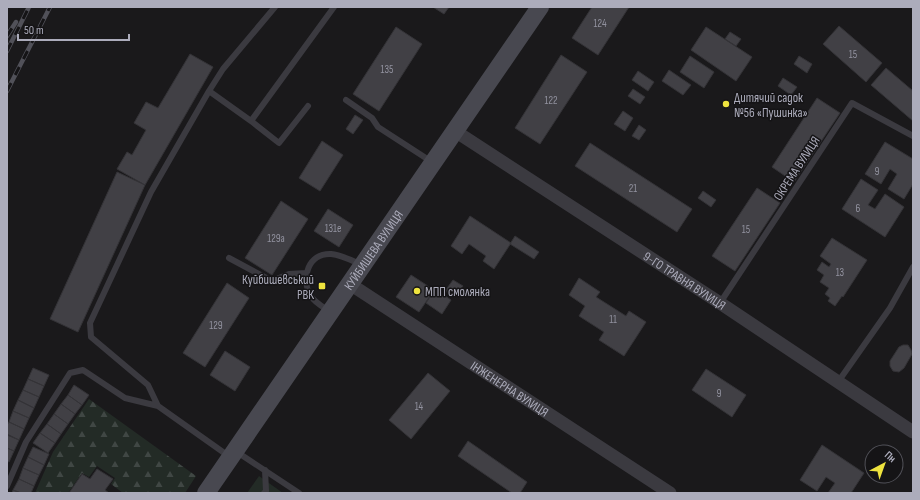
<svg xmlns="http://www.w3.org/2000/svg" width="920" height="500" font-family="'Sofia Sans Condensed',sans-serif">
  <style>
    .forest { fill: url(#forest-firs) }
    .park { fill: #232b26 }
    .building { fill: #414045; stroke: #343337 }
    .lines { fill: none; stroke-linecap: round; stroke-linejoin: round }
    .service { stroke: #3b3a40; stroke-width: 6 }
    .minor { stroke: #3b3a40; stroke-width: 13 }
    .secondary { stroke: #484850; stroke-width: 18 }
    .rail-casing { stroke: #515159; stroke-width: 4.5 }
    .rail { stroke: #151416; stroke-width: 3; stroke-dasharray: 9; stroke-linecap: butt }
    .poi-dot { fill: #eee33e; stroke: #151416; stroke-width: 1.5 }
    .labels { text-anchor: middle; stroke-width: 3; stroke-linejoin: round; paint-order: stroke }
    .number-label { font-size: 11px; fill: #91919e }
    .poi-label { font-size: 13px; fill: #acacbb; stroke: #151416; text-anchor: start }
    .street-label { font-size: 13px; fill: #acacbb; stroke: #151416 }
  </style>
  <defs>
    <pattern id="forest-firs" width="22" height="20" patternUnits="userSpaceOnUse"><rect width="22" height="20" fill="#232b26"/><path d="M5 1l3.5 6h-7zM16 11l3.5 6h-7z" fill="#404744"/></pattern>
  </defs>
  <rect width="100%" height="100%" fill="#1a191b"/>
  <!-- forest -->
  <path class="forest" d="M89 399 196 476 185 493H123L111 484 115 478 97 466 89 477 82 473 68 493H35L53 452Z"/>
  <!-- park -->
  <path class="park" d="M259 476 283 493H247Z"/>
  <!-- building -->
  <path class="building" d="M433 7H449L444 14Z
    M592 7H629L598 55 572 38Z
    M839 26 882 63 866 82 823 44Z
    M396 27 422 44 379 111 353 94Z
    M706 27 752 57 736 81 691 50Z
    M730 32 741 39 736 46 725 39Z
    M190 54 213 67 145 185 117 169 127 152 132 155 146 130 134 123 146 102 158 108Z
    M561 55 587 72 540 144 515 128Z
    M690 56 714 72 704 88 680 72Z
    M799 56 812 64 807 73 794 64Z
    M886 68 913 91V121L871 85Z
    M669 70 691 85 683 95 662 81Z
    M638 71 654 82 648 91 632 80Z
    M783 78 797 87 791 95 778 86Z
    M633 89 645 97 640 104 628 96Z
    M817 98 840 113 794 182 772 167Z
    M623 111 633 118 625 131 614 124Z
    M355 115 363 120 353 134 346 129Z
    M639 125 646 130 639 140 632 136Z
    M322 141 343 155 320 191 299 178Z
    M885 142 913 159V184L904 199 888 189 897 174 890 169 881 184 865 174Z
    M590 143 692 209 677 232 575 166Z
    M117 172 145 185 78 332 50 319Z
    M861 179 878 190 868 205 875 209 885 194 904 207 885 237 842 209Z
    M757 188 780 203 735 271 712 256Z
    M703 191 716 200 711 207 698 198Z
    M281 201 308 219 272 275 245 258Z
    M328 209 353 225 339 247 314 231Z
    M470 216 511 243 494 269 483 261 486 256 469 244 462 254 451 246Z
    M515 236 539 252 534 259 510 244Z
    M832 238 867 260 843 297 842 296 835 306 828 301 830 298 825 294 829 288 820 282 824 275 817 270 822 262 829 267 831 264 820 256Z
    M411 275 434 290 419 312 396 297Z
    M579 278 600 292 596 297 626 316 629 311 646 322 624 356 599 340 604 332 579 316 585 306 569 295Z
    M453 280 463 286 455 297 445 291Z
    M227 283 249 298 205 367 183 353Z
    M435 289 451 300 442 314 426 303Z
    M903 345H908L911 350 912 354 904 368 899 372 893 371 890 366V361L899 347Z
    M225 351 250 367 235 391 210 375Z
    M33 368 49 375 44 386 28 379Z
    M706 369 746 395 732 417 692 390Z
    M428 373 450 391 411 439 389 420Z
    M28 379 44 386 39 397 23 390Z
    M74 385 89 395 82 405 68 395Z
    M23 390 39 397 34 408 18 400Z
    M68 395 82 405 75 414 61 404Z
    M18 400 34 408 29 418 13 411Z
    M61 404 75 414 68 424 54 414Z
    M13 411 29 418 24 429 9 422Z
    M54 414 68 424 61 434 47 424Z
    M9 422 24 429 19 440 7 434V425Z
    M47 424 61 434 55 443 40 433Z
    M40 433 55 443 48 453 33 443Z
    M7 435 19 440 14 451 7 448Z
    M468 441 527 482 520 493H512L458 456Z
    M822 445 864 473 851 493H828L835 483 826 477 817 491 800 480Z
    M33 447 49 454 44 465 28 457Z
    M7 448 14 451 9 462 7 461Z
    M28 457 44 465 39 475 23 468Z
    M23 468 39 475 34 486 19 479Z
    M97 469 113 479 105 490 109 493H69L82 474 90 479Z
    M19 479 34 486 31 493H21L13 490Z
    M13 490 21 493H12Z"/>
  <g class="lines">
    <!-- service -->
    <path class="service" d="M209 91 223 69 275 7
      M346 100 372 118 378 127 432 162
      M251 121 279 143 308 106
      M229 258 270 280H274L289 274 306 273
      M720 303 852 103 913 136
      M329 311C323 307 314 302 310 295 301 278 308 253 331 254 341 255 351 260 360 264
      M838 382 890 308 913 267
      M158 406 148 385 91 337 90 323 151 192 209 91 251 121 334 7
      M237 452 299 493
      M7 486 26 442 70 373 83 370 125 398 158 406 230 457
      M264 493 266 491 265 470"/>
    <!-- minor -->
    <g class="minor">
      <path id="s1" d="M455 131 720 303 913 432"/>
      <path id="s2" d="M350 284 670 493"/>
    </g>
    <!-- secondary -->
    <path class="secondary" id="s3" d="M206 493 540 7"/>
    <defs>
      <path id="rail" d="M7 36 16 22
        M7 51 29 7
        M7 91 50 7"/>
    </defs>
    <!-- rail casing -->
    <use href="#rail" class="rail-casing"/>
    <!-- rail -->
    <use href="#rail" class="rail"/>
  </g>
  <!-- markers -->
  <g class="poi-dot">
    <circle cx="726" cy="104" r="4"/>
    <rect x="318" y="282" width="8" height="8" rx="2"/>
    <circle cx="417" cy="291" r="4"/>
  </g>
  <g class="labels">
    <!-- number labels -->
    <g class="number-label">
      <text x="600" y="27">124</text>
      <text x="853" y="58">15</text>
      <text x="387" y="73">135</text>
      <text x="551" y="104">122</text>
      <text x="877" y="175">9</text>
      <text x="633" y="192">21</text>
      <text x="858" y="212">6</text>
      <text x="333" y="232">131е</text>
      <text x="746" y="233">15</text>
      <text x="276" y="242">129а</text>
      <text x="840" y="276">13</text>
      <text x="613" y="323">11</text>
      <text x="216" y="329">129</text>
      <text x="719" y="397">9</text>
      <text x="419" y="410">14</text>
    </g>
    <!-- poi labels -->
    <g class="poi-label">
      <text x="734" y="102">Дитячий садок<tspan x="734" dy="15">№56 «Пушинка»</tspan></text>
      <text x="314" y="284" text-anchor="end">Куйбишевський<tspan x="314" dy="15">РВК</tspan></text>
      <text x="425" y="296">МПП смолянка</text>
    </g>
    <!-- street labels -->
    <g class="street-label">
      <text transform="translate(796 168) rotate(-57)" y="5">ОКРЕМА ВУЛИЦЯ</text>
      <text dy="5" stroke="none"><textPath href="#s3" startOffset="295">КУЙБИШЕВА ВУЛИЦЯ</textPath></text>
      <text dy="5" stroke="none"><textPath href="#s1" startOffset="274">9-ГО ТРАВНЯ ВУЛИЦЯ</textPath></text>
      <text dy="5" stroke="none"><textPath href="#s2" startOffset="191">ІНЖЕНЕРНА ВУЛИЦЯ</textPath></text>
    </g>
  </g>
  <!-- border -->
  <rect width="920" height="500" fill="none" stroke="#acacbb" stroke-width="16"/>
  <!-- north arrow -->
  <g transform="translate(884 464) rotate(41)"><circle r="19" fill="#151416" stroke="#515158"/>
  <path d="M0-3L7 15L0 10L-7 15Z" fill="#eee33e"/>
  <text y="-6" font-size="11" font-weight="bold" text-anchor="middle" fill="#acacbb">Пн</text>
  </g>
  <!-- scale -->
  <path d="M18 34v6h111v-6" fill="none" stroke="#acacbb" stroke-width="2"/>
  <text x="24" y="34" font-size="12" fill="#acacbb" stroke="#151416" stroke-width="3" paint-order="stroke">50 m</text>
</svg>
